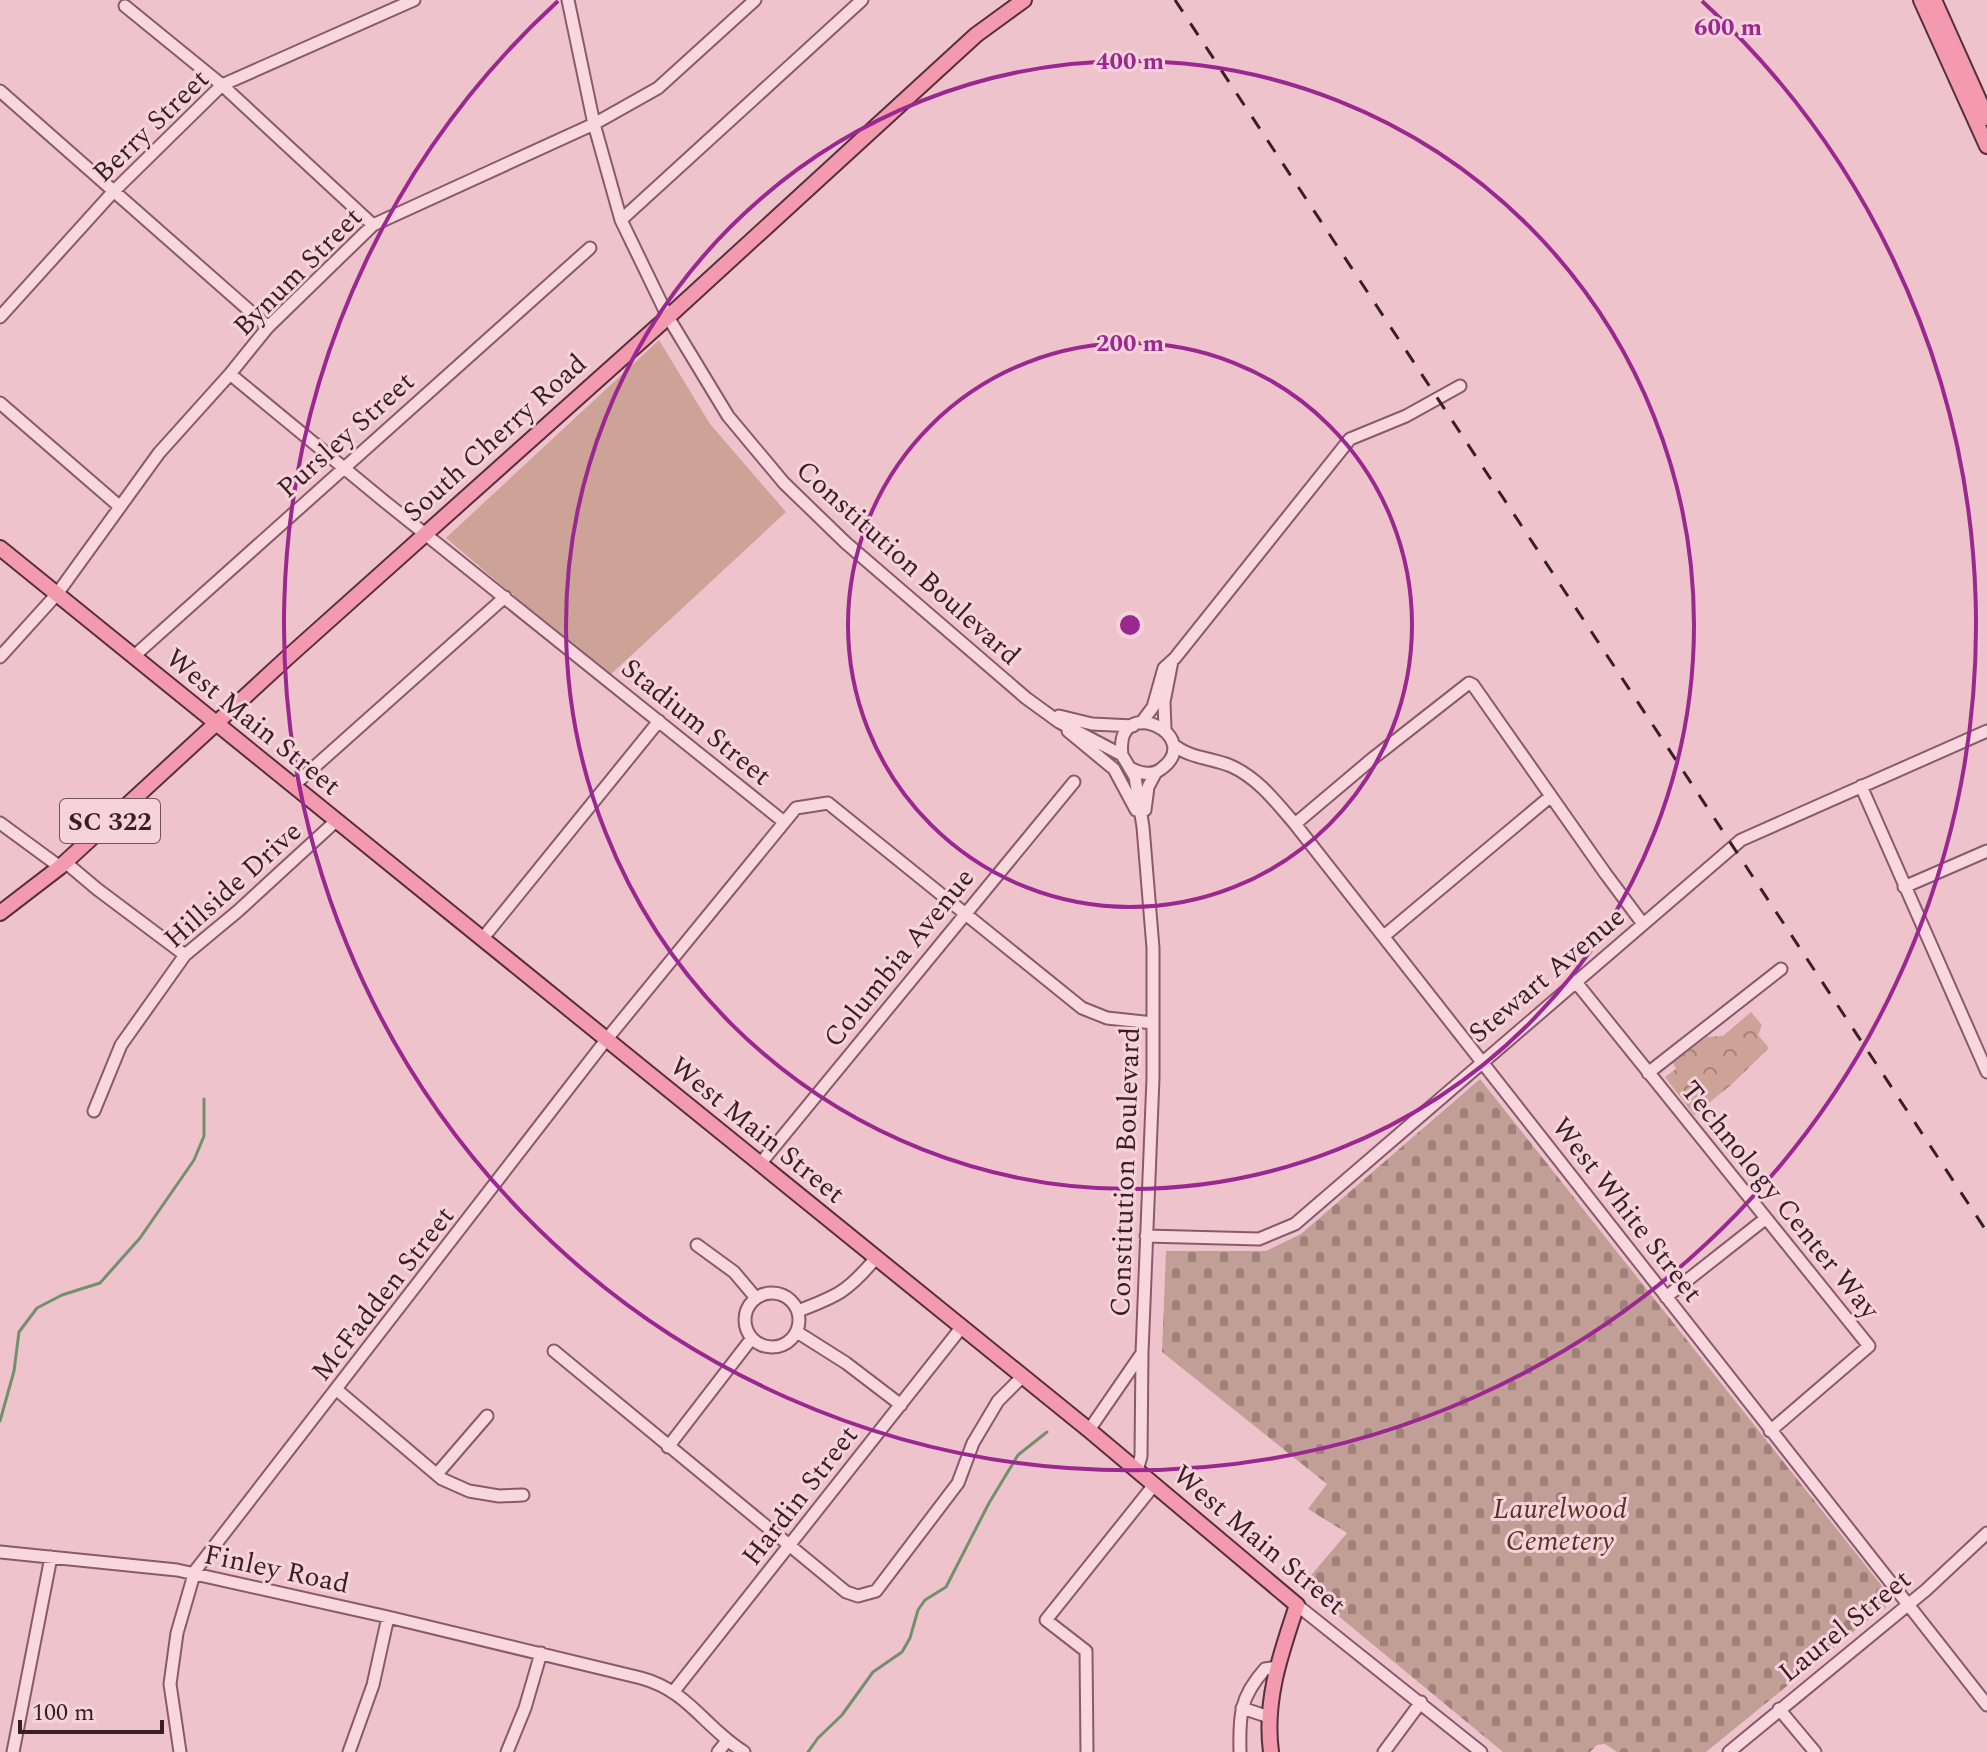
<svg xmlns="http://www.w3.org/2000/svg" width="1987" height="1752" font-family="Spectral,serif">
  <style>
    .cemetery { fill: url(#cemetery-stones) }
    .park { fill: url(#park-crowns) }
    .pitch { fill: #cda297 }
    .lines { fill: none; stroke-linecap: round; stroke-linejoin: round }
    .stream { stroke: #72906c; stroke-width: 3 }
    .minor-casing { stroke: #89596c; stroke-width: 15 }
    .major-casing { stroke: #572e40; stroke-width: 18 }
    .minor { stroke: #f9d7de; stroke-width: 11 }
    .major { stroke: #f39aae; stroke-width: 14 }
    .rail { stroke: #391e29; stroke-width: 3; stroke-dasharray: 14 14; stroke-linecap: butt }
    .ring { fill: none; stroke: #9a2890; stroke-width: 4 }
    .labels { text-anchor: middle; stroke-width: 6; stroke-linejoin: round; paint-order: stroke }
    .shield { fill: #f6d3da; stroke: #72545e; stroke-width: 2 }
    .shield-label { font-size: 26px; font-weight: bold; fill: #391e29 }
    .street-label { font-size: 28px; fill: #391e29; stroke: #f6d3da }
    .park-label { font-size: 28px; font-style: italic; fill: #563524; stroke: #f6d3da }
    .centre { fill: #9a2890; stroke: #f6d3da; stroke-width: 4 }
    .ring-label { font-size: 24px; text-anchor: middle; font-weight: bold; fill: #9a2890; stroke: #f6d3da; stroke-width: 6; stroke-linejoin: round; paint-order: stroke }
  </style>
  <defs>
    <pattern id="cemetery-stones" width="16" height="16" patternUnits="userSpaceOnUse" patternTransform="scale(2)"><rect width="16" height="16" fill="#c29f96"/><path d="M2 7V4a2 2 0 0 1 4 0v3zM10 15v-3a2 2 0 0 1 4 0v3z" fill="#9f817a"/></pattern>
    <pattern id="park-crowns" width="20" height="18" patternUnits="userSpaceOnUse" patternTransform="scale(2)"><rect width="20" height="18" fill="#cda297"/><path d="M2 6a3 3 0 1 1 6 0M12 15a3 3 0 1 1 6 0" fill="none" stroke="#a7837b"/></pattern>
  </defs>
  <rect width="100%" height="100%" fill="#efc3cc"/>
  <!-- cemetery -->
  <path class="cemetery" d="M1480 1079 1889 1595 1885 1609 1874 1615 1706 1752H1617L1605 1744 1597 1745 1590 1752H1503L1302 1586 1347 1533 1308 1509 1327 1484 1162 1352 1166 1251H1266L1301 1234Z"/>
  <!-- park -->
  <path class="park" d="M1751 1012 1762 1025 1758 1035 1769 1048 1731 1085 1694 1115 1665 1077 1676 1069 1673 1063 1707 1037 1723 1036Z"/>
  <!-- pitch -->
  <path class="pitch" d="M659 340 710 424 786 512 609 676 446 538Z"/>
  <g class="lines">
    <!-- stream -->
    <path class="stream" d="M0 1421 14 1371 19 1332 37 1308 62 1295 100 1283 140 1238 194 1160 204 1136V1099
      M808 1752 818 1738 842 1715 873 1672 902 1652 910 1638 918 1610 925 1600 946 1587 989 1503 1018 1455 1047 1432"/>
    <defs>
      <path id="minor" d="M568 0 594 124 621 220 668 317 728 416 784 483 846 543 1026 698 1059 722 1122 755 1135 777 1143 827 1153 948V1078L1142 1353 1141 1456 1137 1471
        M125 6 222 85 373 225
        M0 91 268 327
        M621 220 862 0
        M0 317 113 192 222 85 414 0
        M230 374 384 501 784 822
        M0 403 119 506
        M0 657 57 594 159 453 230 374 268 327 373 225 594 124 658 88 755 0
        M133 657 590 248
        M1059 716 1092 724 1133 726
        M1141 723 1153 707 1164 668 1175 658 1350 439 1406 416 1460 386
        M1165 729 1164 702 1172 661
        M1068 731 1114 769 1136 810
        M1173 744C1188 758 1212 758 1231 766 1258 778 1276 802 1295 824L1987 1705
        M1122 755C1114 691 1207 736 1161 769 1152 776 1142 774 1132 769
        M293 786 505 597
        M1861 786 1987 1072
        M1145 810 1148 787 1156 772
        M0 823 60 867
        M1295 824 1372 759 1469 683 1473 685 1605 873 1643 924
        M65 862 97 889 185 955
        M1904 887 1987 851
        M1384 936 1551 796
        M483 938 659 721
        M1575 981 1869 1346 1770 1431
        M1648 1073 1781 969
        M94 1111 121 1045 185 955 238 911 336 821
        M760 1164 1074 782
        M1146 1236 1259 1239 1295 1224 1741 840 1987 731
        M697 1245 734 1272 756 1298
        M745 1320a27 27 0 1 1 54 0a27 27 0 1 1-54 0Z
        M1666 1297 1765 1219
        M798 1311C838 1296 848 1291 875 1259
        M797 1332 846 1363 901 1405
        M554 1351 846 1592 858 1596 876 1591 958 1483 973 1443 998 1401 1022 1377
        M337 1390 442 1479 469 1491 499 1496 523 1495
        M1089 1430 1142 1353
        M668 1447 752 1338
        M437 1474 487 1416
        M0 1552 177 1570 388 1617 641 1678C689 1691 704 1727 744 1752
        M1297 1605 1481 1752
        M674 1691 961 1328
        M1242 1708 1269 1717
        M1779 1709 1815 1752
        M13 1752 51 1557
        M180 1752 170 1684 177 1633 195 1571 606 1040 796 808 828 803 1082 1008 1107 1018 1153 1023
        M349 1752 373 1685 388 1617
        M507 1752 525 1708 541 1653
        M718 1752 727 1741
        M1087 1752 1086 1651 1046 1620 1154 1485
        M1240 1752C1239 1715 1240 1697 1265 1669L1277 1667
        M1384 1752 1421 1702
        M1729 1752 1926 1590 1987 1533"/>
      <path id="major" d="M1921 0 1987 146
        M1934 0 1987 118
        M0 548 1089 1430 1297 1605C1281 1653 1264 1700 1271 1752
        M0 913 60 867 288 657 668 317 976 35 1024 0"/>
    </defs>
    <!-- minor casing -->
    <use href="#minor" class="minor-casing"/>
    <!-- major casing -->
    <use href="#major" class="major-casing"/>
    <!-- minor -->
    <use href="#minor" class="minor"/>
    <!-- major -->
    <use href="#major" class="major"/>
    <!-- rail -->
    <path class="rail" d="M1175 0 1987 1232"/>
  </g>
  <!-- distance rings -->
  <g class="ring">
    <circle cx="1130" cy="625" r="282"/>
    <circle cx="1130" cy="625" r="564"/>
    <path d="M1702 1A846 846 0 1 1 558 1"/>
  </g>
  <g class="labels">
    <!-- shield labels -->
    <rect class="shield" x="60" y="799" width="100" height="44" rx="6"/>
    <g class="shield-label">
      <text x="110" y="830">SC 322</text>
    </g>
    <!-- street labels -->
    <g class="street-label">
      <text transform="translate(150 125) rotate(-44)" y="10">Berry Street</text>
      <text transform="translate(297 271) rotate(-45)" y="10">Bynum Street</text>
      <text transform="translate(345 434) rotate(-42)" y="10">Pursley Street</text>
      <text transform="translate(494 437) rotate(-42)" y="10">South Cherry Road</text>
      <text transform="translate(909 562) rotate(42)" y="10">Constitution Boulevard</text>
      <text transform="translate(254 721) rotate(39)" y="10">West Main Street</text>
      <text transform="translate(697 721) rotate(39)" y="10">Stadium Street</text>
      <text transform="translate(232 884) rotate(-42)" y="10">Hillside Drive</text>
      <text transform="translate(898 957) rotate(-51)" y="10">Columbia Avenue</text>
      <text transform="translate(1546 974) rotate(-40)" y="10">Stewart Avenue</text>
      <text transform="translate(758 1129) rotate(39)" y="10">West Main Street</text>
      <text transform="translate(1124 1172) rotate(-88)" y="10">Constitution Boulevard</text>
      <text transform="translate(1781 1199) rotate(51)" y="10">Technology Center Way</text>
      <text transform="translate(1628 1209) rotate(52)" y="10">West White Street</text>
      <text transform="translate(382 1293) rotate(-52)" y="10">McFadden Street</text>
      <text transform="translate(799 1495) rotate(-52)" y="10">Hardin Street</text>
      <text transform="translate(1260 1539) rotate(40)" y="10">West Main Street</text>
      <text transform="translate(277 1568) rotate(12)" y="10">Finley Road</text>
      <text transform="translate(1844 1625) rotate(-39)" y="10">Laurel Street</text>
    </g>
    <!-- park labels -->
    <g class="park-label">
      <text x="1560" y="1518">Laurelwood<tspan x="1560" dy="32">Cemetery</tspan></text>
    </g>
  </g>
  <circle cx="1130" cy="625" r="12" class="centre"/>
  <g class="ring-label">
    <text x="1728" y="35">600 m</text>
    <text x="1130" y="69">400 m</text>
    <text x="1130" y="351">200 m</text>
  </g>
  <!-- scale -->
  <path d="M20 1720v12h142v-12" fill="none" stroke="#391e29" stroke-width="4"/>
  <text x="32" y="1720" font-size="24" fill="#391e29" stroke="#f6d3da" stroke-width="6" paint-order="stroke">100 m</text>
</svg>
